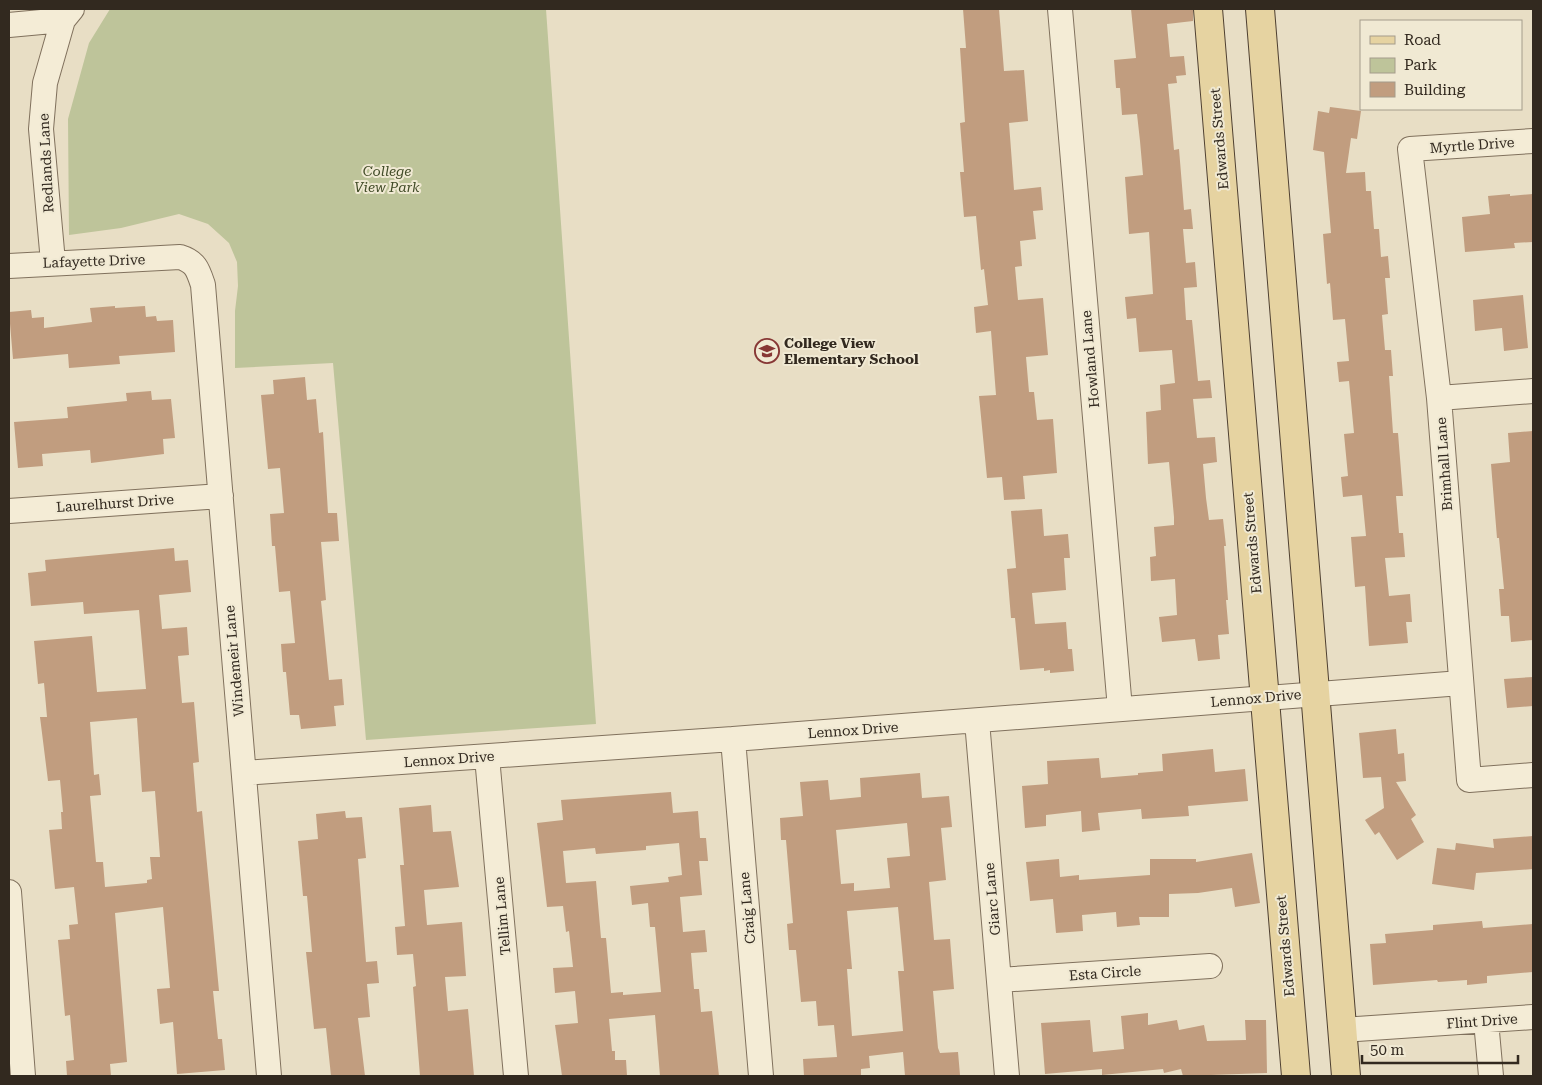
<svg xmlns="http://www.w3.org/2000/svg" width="1542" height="1085" font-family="'Roboto Serif',serif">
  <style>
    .green { fill: #bec49a }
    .building { fill: #c19d7f; fill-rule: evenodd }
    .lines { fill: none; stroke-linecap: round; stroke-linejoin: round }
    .minor-casing { stroke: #80715d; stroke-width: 26 }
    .major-casing { stroke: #4f4031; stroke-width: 30 }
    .minor { stroke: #f4ecd6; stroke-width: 24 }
    .major { stroke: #e6d3a1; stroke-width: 28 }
    .labels { text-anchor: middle; stroke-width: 4; stroke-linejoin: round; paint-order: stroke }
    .street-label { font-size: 14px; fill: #32291f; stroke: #f0e9d3 }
    .park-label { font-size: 14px; font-style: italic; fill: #424c28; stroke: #f0e9d3 }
    .poi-label { font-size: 14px; font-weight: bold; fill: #32291f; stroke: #f0e9d3; text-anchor: start }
  </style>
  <rect width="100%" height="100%" fill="#e8dec5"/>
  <!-- green -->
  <path class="green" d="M110 9H546L596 724 366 740 333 363 235 368V311L238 286 237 262 229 243 208 224 179 214 121 228 69 235 68 119 89 43Z"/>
  <!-- building -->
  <path class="building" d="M963 9H999L1004 71 1024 70 1028 121 1009 123 1014 190 1041 187 1043 210 1033 211 1036 239 1020 241 1022 266 1015 267 1018 300 1043 298 1048 355 1026 357 1029 392H1034L1037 420 1053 419 1057 473 1023 476 1025 499 1004 500 1002 477 987 478 979 396 996 395 991 331 976 333 974 307 988 305 984 269 981 270 976 216 964 217 960 172H964L960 123 965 122 960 48H966Z
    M1131 9H1193V21L1167 24 1170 57 1184 56 1186 75 1176 76 1177 83 1168 84 1174 150 1179 149 1184 210 1191 209 1193 229H1183L1186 263 1195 262 1197 287 1184 288 1186 320H1192L1198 381 1210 380 1212 398 1193 399 1197 438 1215 437 1217 462 1203 464 1206 498 1209 520 1223 519 1226 546H1224L1228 600H1226L1229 634 1218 635 1220 659 1198 661 1195 639 1162 642 1159 617 1177 615 1175 579 1151 581 1150 557 1156 556 1154 527 1174 525V517L1169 462 1148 464 1146 412 1161 410 1160 385 1175 383 1172 350 1139 352 1136 318 1127 319 1125 297 1153 294 1149 232 1129 234 1125 177 1143 175 1140 141 1137 114 1122 115 1120 88H1116L1114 60 1136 58Z
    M1330 107 1361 111 1357 139 1351 138 1346 173 1365 172 1366 191H1371L1374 229H1379L1381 257 1388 256 1390 278H1385L1388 314 1382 315 1385 350H1391L1393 376H1389L1393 433H1398L1403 496H1396L1399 533H1403L1405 557 1385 558 1389 596 1410 594 1412 622H1406L1408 643 1369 646 1365 586 1355 587 1351 537 1366 536 1362 495 1343 497 1341 477 1348 476 1344 434 1354 433 1349 381 1339 382 1337 362 1349 361 1345 319 1333 320 1330 283 1327 284 1323 234 1331 233 1324 152 1313 150 1318 111 1329 113Z
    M1510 194V196L1533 194V242L1514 243 1515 248 1465 252 1462 217 1490 214 1488 196Z
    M1523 295 1528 348 1504 351 1502 328 1475 331 1473 300Z
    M115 306V308L145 306 146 317 156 316 157 321 173 320 175 352 119 356 120 364 69 368 68 354 13 359 9 312 31 310 32 318 44 317V328L92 322 90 308Z
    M305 377 307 400 316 399 319 433 323 432 328 513H337L339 541 321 542 326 600 321 601 329 680 342 679 344 705 334 706 336 726 301 729 299 715H290L286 672H283L281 644 295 643 290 591 279 592 275 546H272L270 514 284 513 280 468 268 469 261 395 274 394 273 380Z
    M151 391 152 400 171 399 175 438 163 439 164 454 91 463 90 450 42 454 43 466 18 468 14 422 68 418 67 407 127 401 126 393Z
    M1533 431V640L1511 642 1509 616H1501L1499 589H1504L1499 538H1497L1491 464 1510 462 1508 433Z
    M1042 509 1044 536 1068 534 1070 558H1064L1066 590 1032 593 1035 624 1066 622 1068 649H1072L1074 671 1050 673V670L1044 671V668L1020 670 1015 618H1011L1007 569 1016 568 1011 511Z
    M174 548 175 561 188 560 191 592 159 595 162 629 187 627 189 655 178 656 182 703 194 702 199 762 193 763 197 812 202 811 219 991H213L218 1039H222L225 1070 177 1074 173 1022 160 1024 157 989 170 988 163 907 115 913 127 1062 110 1064 111 1076H67L66 1061 74 1060 70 1015 65 1016 58 940 70 939 69 925 78 924 74 887 55 889 49 830 62 829 61 812H63L60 780 48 781 40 717H47L44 683 38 684 34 641 92 636 97 692 146 689 139 610 84 614 83 602 31 606 28 573 46 571 45 560ZM137 718 142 792 155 791 160 857H150L152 879 147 880V883L105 887 103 862H96L90 796 101 795 99 774 94 775 90 722Z
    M1533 677V706L1507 708 1504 679Z
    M1396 729 1398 754 1404 753 1406 781 1396 782 1416 815 1411 819 1424 842 1397 860 1379 832 1375 835 1365 820 1384 808 1381 777 1363 778 1359 733Z
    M1213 749 1215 772 1245 769 1248 801 1188 806 1189 816 1142 819 1141 809 1098 813 1100 830 1082 832 1081 811 1046 815V826L1025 828 1022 786 1048 784 1047 761 1099 758 1101 778 1138 775V773L1163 771 1162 754Z
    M920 773 922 798 949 796 952 827 941 828 946 880 929 882 934 940 950 939 954 989 933 991 938 1048 940 1053 958 1052 960 1075 905 1076 903 1052 869 1056 870 1068 861 1069V1076H804L803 1059 837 1057 834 1025 818 1026 816 1001 801 1002 796 950H789L787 924 793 923 786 840H781L780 818 803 816 800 782 828 780 830 800 861 797 860 778ZM907 823 910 856 887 858 890 888 854 891V883L841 884 836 830ZM898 907 904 971H898L903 1031 852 1036 847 969H852L847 911Z
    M671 792 673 813 698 811 700 838H706L708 861H699L702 895 680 897 683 932 705 930 707 952 691 953 694 989H699L701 1012 712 1011 719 1076H660L655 1015 609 1019 612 1051H615V1060H626L627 1076H562L555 1025 578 1023 575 991 555 993 553 968 573 967 569 931 566 932 563 906 547 907 537 823 563 820 561 800ZM679 843 682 875 668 877 669 882 630 886 632 905 648 903 650 927H655L661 992 623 995V992L611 993 606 938H601L596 881 566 883 563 851 595 848 596 854 646 850V846Z
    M431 805 433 832 451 831 459 887 424 890 427 925 462 922 466 976 445 977 448 1011 468 1009 474 1076H420L413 987 416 986 413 954 397 955 395 927 405 926 400 865H404L399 808Z
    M345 811 346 818 362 817 366 858 358 859 366 962 377 961 379 983 367 984 370 1017 358 1018 365 1076H331L326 1028 314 1029 306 952H312L307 896H303L298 841 318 839 316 814Z
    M1533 836V869L1476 873 1474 890 1432 884 1437 848 1455 850 1456 843 1494 848 1493 839Z
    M1252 853 1260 903 1235 907 1232 888 1198 893 1169 894V917H1139L1140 925 1117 927 1116 912 1082 915 1083 931 1056 933 1053 899 1030 901 1026 862 1059 859 1060 877 1079 875V880L1150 875V859H1196V862Z
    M1482 921 1483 928 1533 924V972L1487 976V983L1467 985V980L1438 982 1437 980 1373 985 1370 944 1386 943 1385 934 1433 930V925Z
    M1148 1013V1025L1177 1020 1179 1030 1204 1025 1207 1041 1246 1040 1245 1020H1266L1267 1073 1183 1076 1181 1069 1164 1073 1163 1069 1102 1075V1069L1045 1074 1041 1023 1090 1020 1093 1052 1124 1049 1121 1016Z"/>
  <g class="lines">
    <defs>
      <path id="minor" d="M1060 9 1120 709
        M9 25 63 20
        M1533 141 1410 149 1439 398 1469 780 1533 775
        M53 262 41 129 45 83 63 20 72 9
        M9 266 180 257C196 262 198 270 203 285L269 1076
        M1439 398 1533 391
        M9 511 221 496
        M977 721 1007 1076
        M733 739 761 1076
        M487 757 516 1076
        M244 773 733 739 1461 683
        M9 892 23 1076
        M999 980 1210 966
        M1486 1021 1491 1076
        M1342 1030 1533 1017"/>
      <path id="major" d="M1208 9 1296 1076
        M1260 9 1346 1076"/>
    </defs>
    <!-- minor casing -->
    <use href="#minor" class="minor-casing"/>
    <!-- major casing -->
    <use href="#major" class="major-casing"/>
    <!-- minor -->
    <use href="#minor" class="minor"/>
    <!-- major -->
    <use href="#major" class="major"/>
  </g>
  <!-- icons -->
  <defs>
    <symbol id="school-ring" viewBox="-11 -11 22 22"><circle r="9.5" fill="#f0e9d3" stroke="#873735" stroke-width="1.5"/><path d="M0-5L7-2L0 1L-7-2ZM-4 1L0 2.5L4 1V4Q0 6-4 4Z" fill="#873735"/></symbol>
  </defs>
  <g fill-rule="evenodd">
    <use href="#school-ring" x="753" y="337" width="28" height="28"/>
  </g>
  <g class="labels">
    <!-- street labels -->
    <g class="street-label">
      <text transform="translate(1219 139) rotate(-95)" y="5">Edwards Street</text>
      <text transform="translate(1472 145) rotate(-4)" y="5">Myrtle Drive</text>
      <text transform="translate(46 163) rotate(-93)" y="5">Redlands Lane</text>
      <text transform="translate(94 261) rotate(-2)" y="5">Lafayette Drive</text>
      <text transform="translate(1090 359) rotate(-95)" y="5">Howland Lane</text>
      <text transform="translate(1444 464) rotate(-94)" y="5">Brimhall Lane</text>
      <text transform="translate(115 503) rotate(-4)" y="5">Laurelhurst Drive</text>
      <text transform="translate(1252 543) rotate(-95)" y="5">Edwards Street</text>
      <text transform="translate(234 661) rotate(-95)" y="5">Windemeir Lane</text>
      <text transform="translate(1256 698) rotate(-5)" y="5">Lennox Drive</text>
      <text transform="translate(853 730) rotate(-4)" y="5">Lennox Drive</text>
      <text transform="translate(449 759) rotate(-4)" y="5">Lennox Drive</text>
      <text transform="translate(992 899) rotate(-95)" y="5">Giarc Lane</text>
      <text transform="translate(747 908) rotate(-95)" y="5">Craig Lane</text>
      <text transform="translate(502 916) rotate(-95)" y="5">Tellim Lane</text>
      <text transform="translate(1285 946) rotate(-95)" y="5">Edwards Street</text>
      <text transform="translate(1105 973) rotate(-4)" y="5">Esta Circle</text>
      <text transform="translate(1482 1021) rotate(-4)" y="5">Flint Drive</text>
    </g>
    <!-- park labels -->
    <g class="park-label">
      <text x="387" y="176">College<tspan x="387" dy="16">View Park</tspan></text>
    </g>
    <!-- poi labels -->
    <g class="poi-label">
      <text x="784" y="348">College View<tspan x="784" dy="16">Elementary School</tspan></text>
    </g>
  </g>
  <!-- border -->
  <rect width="1542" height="1085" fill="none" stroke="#32291f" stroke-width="20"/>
  <!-- legend -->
  <rect x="1360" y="20" width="162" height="90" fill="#f0e9d3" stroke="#a49c8b"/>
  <rect x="1370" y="36" width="25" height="8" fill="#e6d3a1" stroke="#a49c8b"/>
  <text x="1404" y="45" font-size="15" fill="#32291f">Road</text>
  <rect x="1370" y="58" width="25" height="15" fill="#bec49a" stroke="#a49c8b"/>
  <text x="1404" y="70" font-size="15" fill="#32291f">Park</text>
  <rect x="1370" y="82" width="25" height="15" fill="#c19d7f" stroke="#a49c8b"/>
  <text x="1404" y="95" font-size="15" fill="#32291f">Building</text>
  <!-- scale -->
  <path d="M1362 1055v8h156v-8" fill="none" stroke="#32291f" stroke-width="2.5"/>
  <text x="1370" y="1055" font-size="15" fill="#32291f" stroke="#f0e9d3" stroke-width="4" paint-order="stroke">50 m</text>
</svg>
